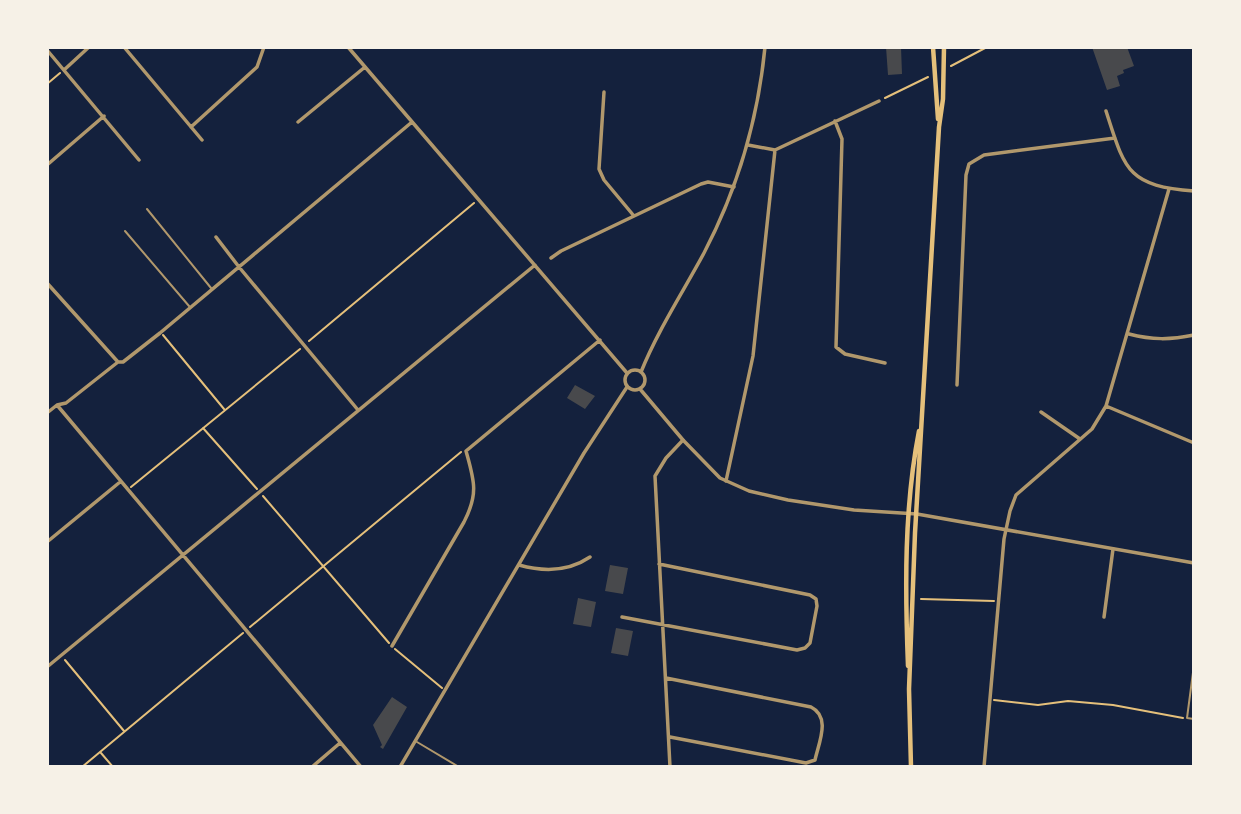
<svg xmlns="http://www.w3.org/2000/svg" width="1241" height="814" font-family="'Titillium Web',sans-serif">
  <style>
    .building { fill: #48494c }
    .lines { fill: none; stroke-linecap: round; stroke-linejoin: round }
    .path { stroke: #e5c07b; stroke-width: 2 }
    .service { stroke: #b1986c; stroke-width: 2 }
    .minor { stroke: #b1986c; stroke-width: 3.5 }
    .tertiary { stroke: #b1986c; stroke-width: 3.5 }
    .secondary { stroke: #e5c07b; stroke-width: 4.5 }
  </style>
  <rect width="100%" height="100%" fill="#14213d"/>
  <!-- building -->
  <path class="building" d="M886 47H901L902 74 888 75Z
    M1092 47H1127L1134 66 1123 70 1124 73 1117 76 1120 86 1107 90Z
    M575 385 595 396 585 409 567 398Z
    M610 565 628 568 623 594 605 591Z
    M578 598 596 602 591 627 573 624Z
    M616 628 633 631 628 656 611 653Z
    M392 697 407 707 383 749 380 747 382 745 373 725Z"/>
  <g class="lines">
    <!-- path -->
    <path class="path" d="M951 66 987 47
      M47 84 60 73
      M885 98 928 77
      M163 335 224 409
      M309 341 474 203
      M203 428 257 489
      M131 487 300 349
      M263 496 389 643
      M921 599 994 601
      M250 627 461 452
      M395 649 442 688
      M65 660 124 731
      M994 700 1038 705 1068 701 1113 705 1183 718
      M101 753 113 767
      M82 767 243 633"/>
    <!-- service -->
    <path class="service" d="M147 209 211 288
      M125 231 189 306
      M1194 665 1187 718 1194 719
      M417 742 459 767"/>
    <!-- minor -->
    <path class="minor" d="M124 47 202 140
      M348 47 627 373
      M47 50 139 160
      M64 70 89 47
      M604 92 599 169 604 180 634 216
      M1106 111C1125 170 1127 186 1194 191
      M835 121 842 139 836 347 845 354 885 363
      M298 122 365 67
      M191 127 257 67 264 47
      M748 145 775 150 879 101
      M47 165 104 116
      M216 237 239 267 358 410
      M551 258 561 251 701 184 708 182 734 187
      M47 283 118 362
      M1129 334C1152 340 1170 340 1194 335
      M957 385 966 175 969 164 984 155 1115 138
      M57 405 361 767
      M1106 406 1194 443
      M1041 412 1080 439
      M47 413 57 405 66 403 118 362H123L160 333 412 122
      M726 481 753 356 775 150
      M47 542 120 482
      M519 565C544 572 568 572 590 557
      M622 617 797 650 805 648 810 643 817 606 816 599 810 595 659 564
      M1104 617 1113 549
      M392 646 464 522C479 493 474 480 466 451L600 340
      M47 667 535 265
      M666 678 811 707C831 717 819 742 815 760L806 763 670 737
      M312 767 340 743
      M400 767 584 453 627 387
      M670 767 655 476 666 458 683 440
      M984 767 1004 539 1010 511 1016 495 1092 429 1106 406 1169 189"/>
    <!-- tertiary -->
    <path class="tertiary" d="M625 380a10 10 0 1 1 20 0a10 10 0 1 1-20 0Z
      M641 372C658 330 683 292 704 253 738 188 758 119 765 47
      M640 389 683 440 720 478 749 491 788 500 854 510 917 514 1194 563"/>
    <!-- secondary -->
    <path class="secondary" d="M933 47 938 119
      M908 666C905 588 904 508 919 431
      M909 689 915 533 939 127 943 99 944 47
      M909 689 911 767"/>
  </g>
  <!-- border -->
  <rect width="1241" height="814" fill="none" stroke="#f6f1e7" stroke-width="98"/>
</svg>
